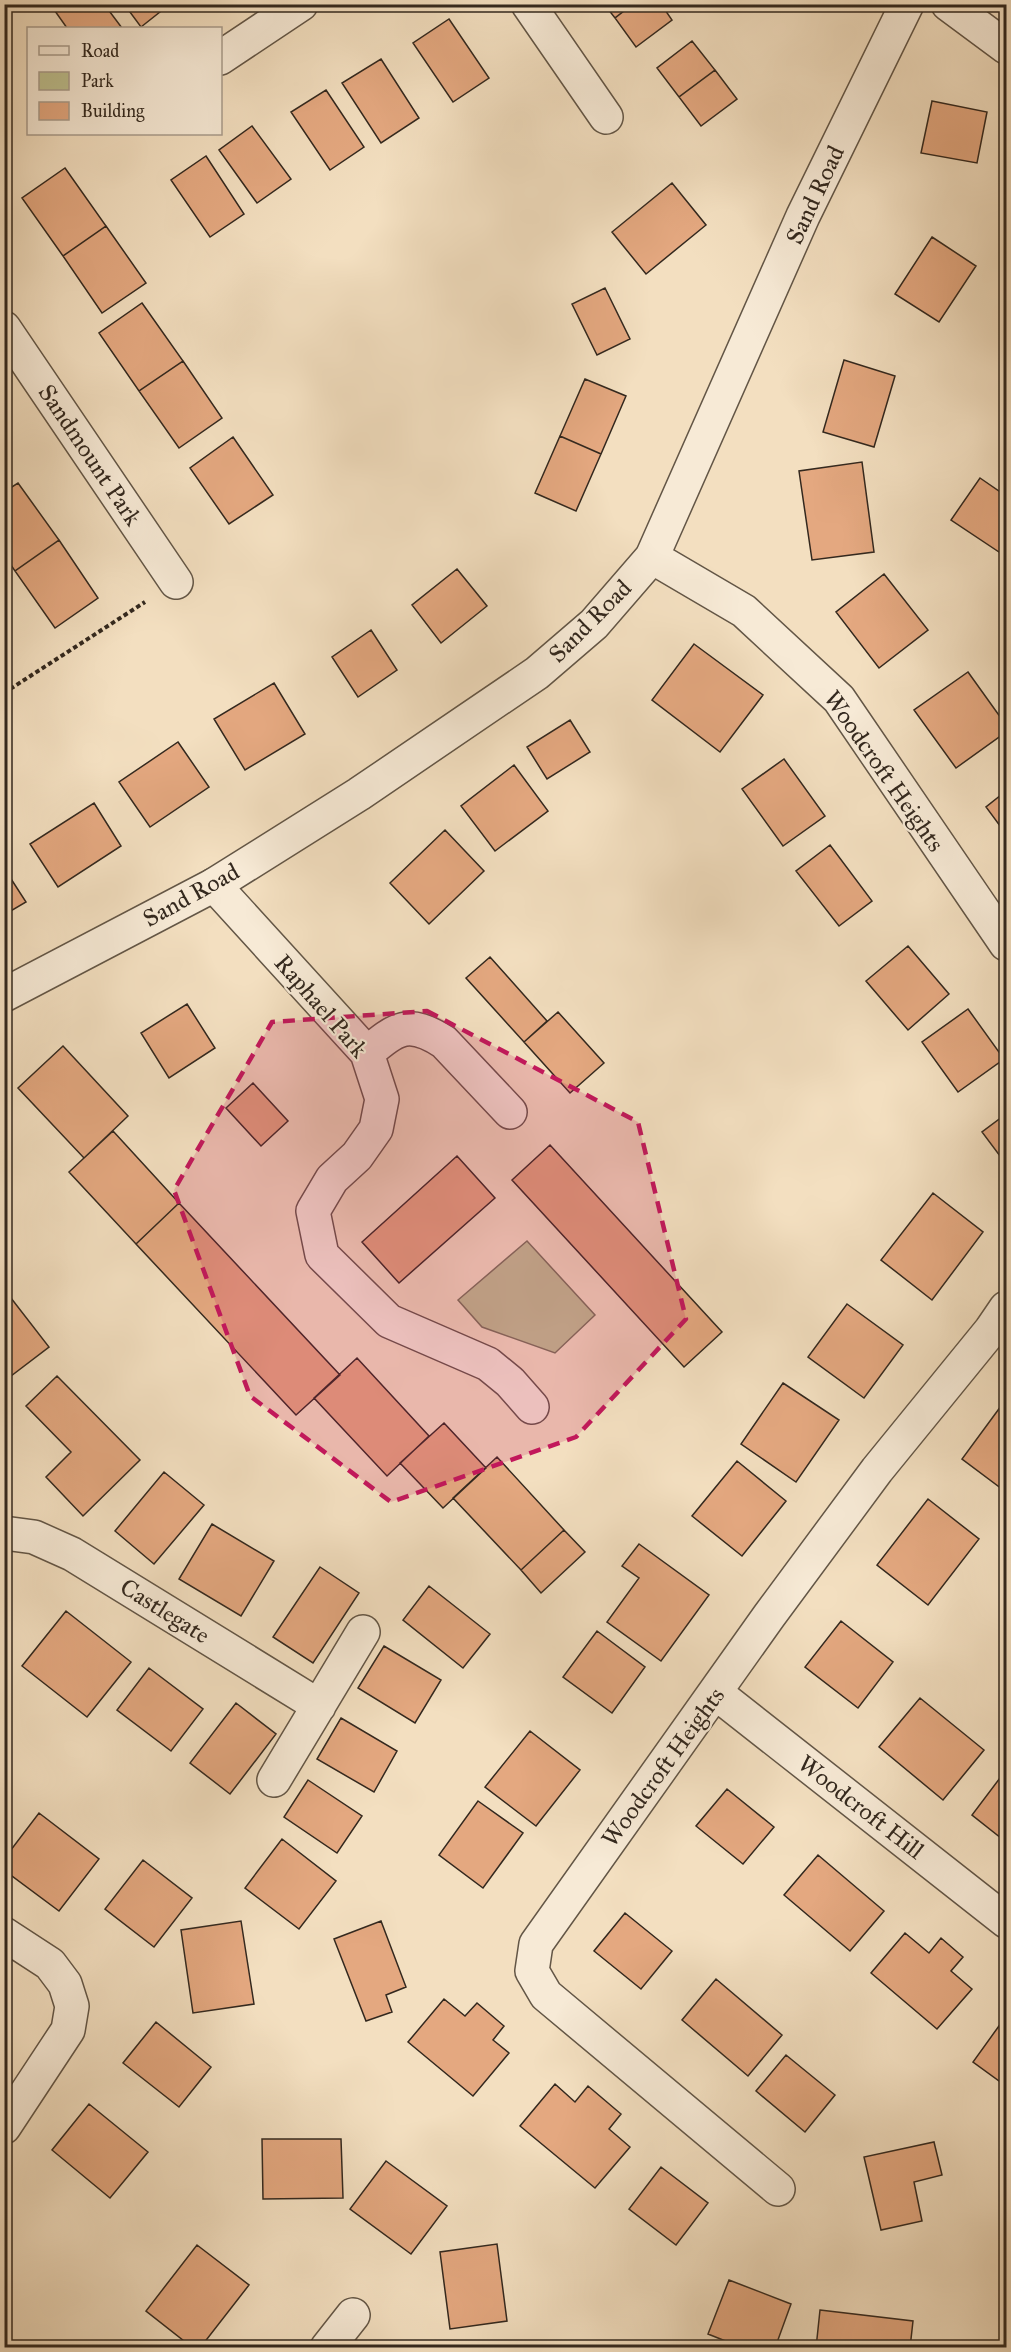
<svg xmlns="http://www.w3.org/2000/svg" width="1011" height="2352" font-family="'IM FELL Great Primer',serif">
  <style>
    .green { fill: #bec190; stroke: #787457; stroke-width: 1.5 }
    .building { fill: #e4a880; stroke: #33281e; stroke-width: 1.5 }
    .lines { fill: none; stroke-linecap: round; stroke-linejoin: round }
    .minor-casing { stroke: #635646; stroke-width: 36 }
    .tertiary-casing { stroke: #635646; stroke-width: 36 }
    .path { stroke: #33281e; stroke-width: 4; stroke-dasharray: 4.5 3; stroke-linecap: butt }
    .minor { stroke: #f7ead6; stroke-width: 33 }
    .tertiary { stroke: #f7ead6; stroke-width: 33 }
    .marked { fill: #c2185b; fill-opacity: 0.2; stroke: #c2185b; stroke-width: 4.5; stroke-dasharray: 12 8; stroke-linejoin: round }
    .labels { text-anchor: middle; stroke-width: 4.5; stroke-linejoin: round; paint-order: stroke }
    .street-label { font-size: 24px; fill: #33281e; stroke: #f7ead6 }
  </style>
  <rect width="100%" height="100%" fill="#f3dfc0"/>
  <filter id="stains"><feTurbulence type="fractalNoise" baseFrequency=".00333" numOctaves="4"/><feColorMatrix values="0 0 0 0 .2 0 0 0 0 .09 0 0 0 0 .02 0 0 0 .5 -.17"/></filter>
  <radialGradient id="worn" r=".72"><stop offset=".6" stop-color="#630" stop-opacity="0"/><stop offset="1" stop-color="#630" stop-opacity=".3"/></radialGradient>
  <!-- green -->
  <path class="green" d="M527 1241 595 1315 555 1353 482 1327 458 1300Z"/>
  <!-- building -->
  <path class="building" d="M50 4H104L122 28H67Z
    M124 4H170L141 27Z
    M604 4H633L615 18Z
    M633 4H661L672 20 636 47 615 18Z
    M449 19 489 78 453 102 413 43Z
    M692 41 715 70 679 97 657 68Z
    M381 59 419 118 381 143 342 83Z
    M715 70 737 99 701 126 679 97Z
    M326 90 364 147 330 170 291 112Z
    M932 101 987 112 977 163 921 153Z
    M252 126 291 179 257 203 219 150Z
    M206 156 244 214 210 237 171 180Z
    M65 168 106 226 63 256 22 198Z
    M672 183 706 225 646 274 612 232Z
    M106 226 146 283 102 313 63 256Z
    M932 237 976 266 939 322 895 294Z
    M605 288 630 339 597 355 572 304Z
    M142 303 183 361 139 391 99 333Z
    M844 360 895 376 874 447 823 432Z
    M183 361 222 418 179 448 139 391Z
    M585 379 626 396 601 454 560 436Z
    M560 436 601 454 576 511 535 493Z
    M233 437 273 495 229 524 190 468Z
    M862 462 874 552 812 560 799 471Z
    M980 478 1006 496V541L999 552 951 520Z
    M18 483 59 540 15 571 4 555V492Z
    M59 540 98 598 55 628 15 571Z
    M457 569 487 606 441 643 412 605Z
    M884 574 928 630 879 668 836 612Z
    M371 630 397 670 358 697 332 657Z
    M694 644 763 695 720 752 652 700Z
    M968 672 1006 725V732L956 768 914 710Z
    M274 683 305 734 245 770 214 719Z
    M570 720 590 752 547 779 527 747Z
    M178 742 209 787 150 827 119 782Z
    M784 759 825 816 783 846 742 789Z
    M514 765 548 811 495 851 461 806Z
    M1006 791V834L986 807Z
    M94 803 121 846 58 887 30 844Z
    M445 830 484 871 429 924 390 883Z
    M830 845 872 901 839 926 796 871Z
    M4 868 26 902 4 915Z
    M908 946 949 994 908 1030 866 981Z
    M490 957 547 1021 524 1042 466 978Z
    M187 1004 215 1048 169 1078 141 1033Z
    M968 1009 1004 1059 958 1092 922 1042Z
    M558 1012 604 1063 570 1093 524 1042Z
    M63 1046 128 1116 84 1158 18 1088Z
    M253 1083 288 1121 261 1146 226 1108Z
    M1006 1114V1164L982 1132Z
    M113 1131 179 1203 136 1244 69 1172Z
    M550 1145 722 1332 684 1367 512 1180Z
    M457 1156 495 1198 399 1283 362 1242Z
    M933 1193 983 1232 932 1300 881 1260Z
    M179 1203 340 1375 296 1415 136 1244Z
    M4 1289 49 1347 11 1376 4 1368Z
    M847 1304 903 1345 864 1398 808 1357Z
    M357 1358 429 1436 387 1476 314 1398Z
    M57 1376 140 1460 83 1516 46 1477 71 1452 26 1406Z
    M783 1383 839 1420 796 1482 741 1444Z
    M1004 1402 1006 1404V1492L962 1459Z
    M444 1423 486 1468 443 1508 400 1463Z
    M497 1457 564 1530 521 1570 453 1498Z
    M737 1461 786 1501 742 1556 692 1516Z
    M164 1472 204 1505 154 1564 115 1531Z
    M928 1499 979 1539 928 1605 877 1565Z
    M212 1524 274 1561 241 1616 179 1579Z
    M564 1530 585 1552 541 1593 521 1570Z
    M639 1544 709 1595 661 1661 607 1622 639 1578 622 1566Z
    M320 1567 359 1593 313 1663 273 1637Z
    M429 1586 490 1634 463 1668 403 1620Z
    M66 1611 131 1662 87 1717 22 1666Z
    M841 1621 893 1662 858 1708 805 1667Z
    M597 1631 645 1667 612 1713 563 1677Z
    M384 1646 441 1680 415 1723 358 1688Z
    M149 1668 203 1709 171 1751 117 1710Z
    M920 1698 984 1750 943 1800 879 1747Z
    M236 1703 276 1734 230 1794 190 1763Z
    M341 1718 397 1751 374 1792 317 1759Z
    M530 1731 580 1770 536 1826 485 1787Z
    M1006 1770V1842L972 1815Z
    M308 1780 362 1816 337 1853 284 1817Z
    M727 1789 774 1827 743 1864 696 1826Z
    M478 1801 523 1833 483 1888 439 1855Z
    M39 1813 99 1859 59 1911 4 1870V1859Z
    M282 1839 336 1881 299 1929 245 1888Z
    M818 1855 884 1911 850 1951 784 1895Z
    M143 1860 192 1898 154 1947 105 1909Z
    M625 1913 672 1951 641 1989 594 1951Z
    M241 1921 254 2004 193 2013 181 1930Z
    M381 1921 406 1987 386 1995 392 2012 366 2021 334 1939Z
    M905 1933 929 1953 941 1938 963 1957 951 1971 972 1989 937 2029 871 1973Z
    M716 1979 782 2035 748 2076 682 2020Z
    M444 1999 465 2016 477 2003 504 2026 493 2040 509 2053 473 2096 408 2042Z
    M1004 2019 1006 2021V2086L973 2062Z
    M156 2022 211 2067 179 2107 123 2063Z
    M786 2055 835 2095 805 2132 756 2091Z
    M555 2084 575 2102 588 2086 621 2114 609 2129 630 2147 595 2188 520 2126Z
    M89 2104 148 2152 110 2198 52 2150Z
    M262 2139H341L343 2198 263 2199Z
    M934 2142 942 2175 914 2182 922 2221 881 2230 864 2157Z
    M386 2161 447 2206 411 2254 350 2209Z
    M661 2167 708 2203 676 2245 629 2209Z
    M497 2244 507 2321 450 2329 440 2252Z
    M197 2245 249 2285 200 2348H193L146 2311Z
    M729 2280 791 2304 775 2348H743L708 2334Z
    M820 2310 913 2321 910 2348H816Z"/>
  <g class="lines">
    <defs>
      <path id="minor" d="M528 4 606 117
        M948 4 1006 47
        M220 58 301 4
        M4 328 176 582
        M652 557 744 611 839 699 1006 944
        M214 885 367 1053 382 1099 376 1129 357 1156 332 1179 313 1211 322 1255 389 1321 488 1364 510 1382 532 1407
        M367 1053C397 1028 408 1019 444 1042L510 1112
        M4 1533 34 1537 72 1554 319 1706
        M716 1693 1006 1921
        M274 1780 363 1632
        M4 1934 50 1964 65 1984 72 2006 68 2030 4 2127
        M778 2189 546 1995 532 1971 536 1944 769 1616 877 1470 991 1330 1006 1308
        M327 2348 353 2315"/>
      <path id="tertiary" d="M4 995 214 885 359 794 537 673 594 624 652 557 803 216 907 4"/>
    </defs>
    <!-- minor casing -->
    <use href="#minor" class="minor-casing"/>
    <!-- tertiary casing -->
    <use href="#tertiary" class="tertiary-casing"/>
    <!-- path -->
    <path class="path" d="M4 693 145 602"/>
    <!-- minor -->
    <use href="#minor" class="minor"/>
    <!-- tertiary -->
    <use href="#tertiary" class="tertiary"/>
  </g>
  <!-- marked area -->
  <path class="marked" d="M427 1011 638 1122 686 1319 576 1437 391 1502 250 1396 174 1190 272 1022Z"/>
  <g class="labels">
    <!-- street labels -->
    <g class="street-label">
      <text transform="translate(815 195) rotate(-65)" y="8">Sand Road</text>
      <text transform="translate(90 455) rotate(56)" y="8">Sandmount Park</text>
      <text transform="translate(590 621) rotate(-45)" y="8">Sand Road</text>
      <text transform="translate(884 771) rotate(55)" y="8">Woodcroft Heights</text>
      <text transform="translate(191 895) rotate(-29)" y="8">Sand Road</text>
      <text transform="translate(321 1006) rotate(49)" y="8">Raphael Park</text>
      <text transform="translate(165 1611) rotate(32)" y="8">Castlegate</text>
      <text transform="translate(663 1767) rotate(-54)" y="8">Woodcroft Heights</text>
      <text transform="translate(861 1807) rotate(38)" y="8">Woodcroft Hill</text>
    </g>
  </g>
  <!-- margin -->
  <rect width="1011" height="2352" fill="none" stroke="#f3dfc0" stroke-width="24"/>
  <rect x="6" y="6" width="999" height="2340" fill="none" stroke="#33281e" stroke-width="3"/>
  <rect x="12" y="12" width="987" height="2328" fill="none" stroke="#33281e" stroke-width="1.5"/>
  <!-- legend -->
  <rect x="27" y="27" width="195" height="108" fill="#f7ead6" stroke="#a99c8c" stroke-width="1.5"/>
  <rect x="39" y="46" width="30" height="9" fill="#f7ead6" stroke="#a99c8c" stroke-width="1.5"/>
  <text x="81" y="57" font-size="18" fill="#33281e">Road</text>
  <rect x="39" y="72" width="30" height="18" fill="#bec190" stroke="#a99c8c" stroke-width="1.5"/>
  <text x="81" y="87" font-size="18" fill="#33281e">Park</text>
  <rect x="39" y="102" width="30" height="18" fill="#e4a880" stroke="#a99c8c" stroke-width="1.5"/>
  <text x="81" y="117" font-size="18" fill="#33281e">Building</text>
  <rect width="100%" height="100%" filter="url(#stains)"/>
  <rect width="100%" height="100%" fill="url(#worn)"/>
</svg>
